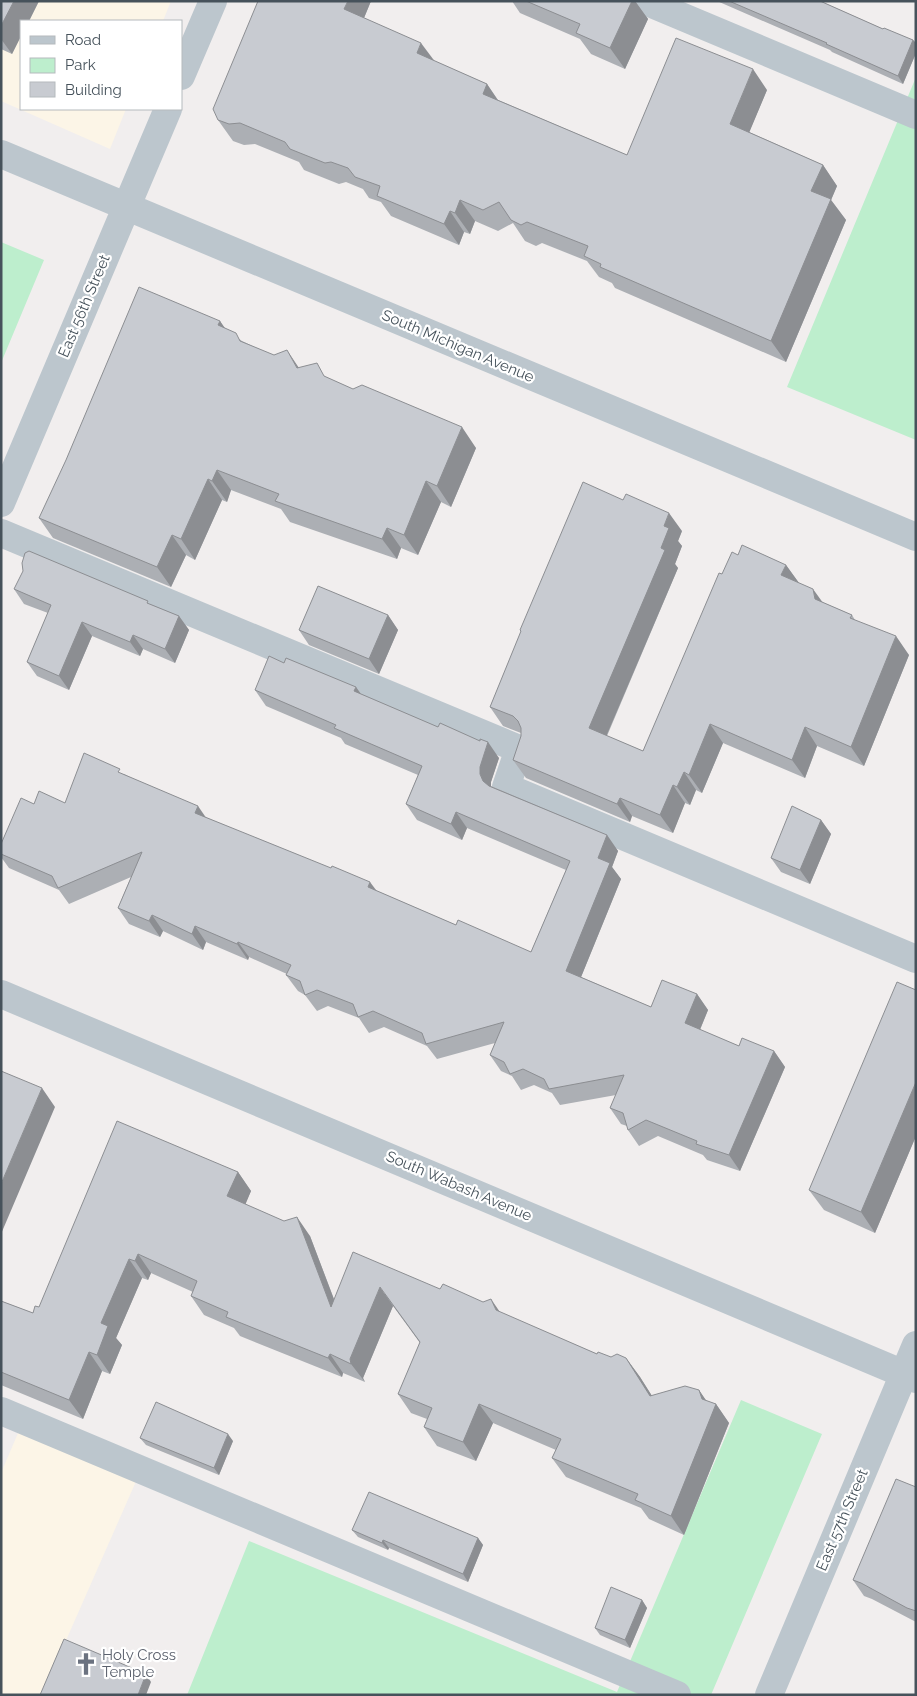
<svg xmlns="http://www.w3.org/2000/svg" width="917" height="1696" font-family="Raleway,sans-serif">
  <style>
    .commercial { fill: #fcf5e7 }
    .green { fill: #bdeecd }
    .lines { fill: none; stroke-linecap: round; stroke-linejoin: round }
    .minor { stroke: #bcc6cd; stroke-width: 28 }
    .wall { fill: #acafb4 }
    .shaded-wall { fill: #8c8e92 }
    .building { fill: #c8cbd1; stroke: #8c8e92 }
    .labels { text-anchor: middle; stroke-width: 4.5; stroke-linejoin: round; paint-order: stroke }
    .street-label { font-size: 15px; fill: #46525b; stroke: #fff }
    .worship-label { font-size: 15px; fill: #5b616d; stroke: #fff; text-anchor: start }
  </style>
  <rect width="100%" height="100%" fill="#f1eeee"/>
  <!-- commercial -->
  <path class="commercial" d="M1 1H171L163 21H21V109H126L110 149 1 101Z
    M24 1419 141 1470 42 1695H1V1473Z"/>
  <!-- green -->
  <path class="green" d="M916 77V440L787 387Z
    M1 242 44 260 1 363Z
    M741 1400 822 1434 711 1695H187L249 1541 617 1692Z"/>
  <g class="lines">
    <!-- minor -->
    <path class="minor" d="M645 1 916 115
      M181 76 213 1
      M1 154 916 537
      M1 503 168 109
      M1 533 519 749 506 787 916 959
      M1 994 916 1379
      M1 1411 677 1695
      M769 1695 916 1345"/>
  </g>
  <!-- wall -->
  <path class="wall" d="M1 1H39L29 21H21V36L12 54 1 49Z
    M258 1H371L364 18 434 61 487 84 498 100 627 155 767 90 749 132 823 165 837 186 831 200 846 220 786 362 615 288 612 283 599 277 587 261 542 243 536 246 525 241 513 223 498 231 475 221 470 234 464 232 459 245 391 216 381 202 369 198 363 189 346 182 339 184 304 170 299 162 255 144 244 145 233 141 218 120Z
    M512 1H635L648 19 625 69 591 54 580 39 520 13Z
    M717 1H820L883 29 913 40 916 43V53L903 84 832 52 830 50Z
    M220 321 224 328 242 341 299 368 326 377 476 448 451 507 441 502 418 555 401 548 397 559 290 522 281 509 231 490 227 502 222 500 195 560 186 555 171 587 53 538 39 518Z
    M682 531 678 541 682 546 675 564 678 568 607 736 643 751 722 574 738 555 786 565 799 583 822 602 852 615 855 620 909 655 864 766 817 746 805 778 723 743 702 793 696 790 690 805 685 803 673 833 632 816 630 822 526 778 513 760 521 736V733L503 726 490 707 521 632 520 630Z
    M14 589 150 604 179 616 189 630 175 663 143 649 140 656 92 636 69 690 37 676 27 662 48 613 24 604Z
    M388 615 398 630 379 674 309 645 299 630Z
    M284 663 356 687 361 694 499 758 491 782V786L607 835 618 851 612 867 621 879 581 977 651 1007 697 994 708 1010 700 1030 739 1046 774 1051 785 1067 740 1171 707 1160 703 1155 658 1136 639 1146 628 1130 627 1126 621 1124 610 1108 616 1095 560 1105 552 1093 534 1085 521 1090 512 1076 501 1071 490 1055 495 1043 437 1059 427 1046 384 1027 369 1033 359 1018 328 1006 317 1011 305 995 298 991 286 975 287 974 249 957 248 960 206 942 203 950 163 931 160 937 129 924 118 908 131 877 69 904 59 890 9 868 1 857V844L34 804 65 803 124 774 205 817 456 925 531 952 566 870 467 828 462 840 417 820 406 804 418 775 345 744 341 738 266 706 255 690Z
    M821 820 831 834 810 884 781 872 771 858Z
    M916 990V1136L875 1233 824 1210 809 1190Z
    M238 1172 251 1191 245 1204 310 1236 334 1299 440 1289 501 1313 597 1354 611 1357 626 1358 640 1377 652 1396 699 1390 706 1401 716 1404 729 1423 684 1535 649 1519 641 1508 566 1477 552 1458 556 1450 493 1423 476 1461 437 1446 424 1427 427 1419 411 1413 398 1394 420 1343 393 1306 363 1378 365 1382 343 1373 342 1377 240 1336 234 1328 204 1315 191 1296 193 1292 151 1273 148 1280 142 1278 116 1338 122 1345 110 1374 102 1371 83 1419 1 1385V1301L33 1313 39 1307Z
    M140 1438 233 1441 219 1475 146 1445Z
    M916 1487V1622L872 1599 864 1596 853 1580Z
    M352 1530 478 1538 483 1545 468 1582 389 1548 388 1550 358 1537Z
    M642 1600 647 1608 630 1648 600 1635 595 1628Z"/>
  <!-- shaded-wall -->
  <path class="shaded-wall" d="M14 1H39L29 21H21V36L12 54 1 39V26Z
    M348 1H371L359 30 344 9Z
    M632 1H635L648 19 625 69 610 48Z
    M913 40 916 43V53L903 84 898 76Z
    M421 43 436 63 417 53Z
    M753 69 767 90 744 145 730 124Z
    M487 84 501 105 483 94Z
    M823 165 837 186 831 200 846 220 786 362 771 341 811 191Z
    M460 200 475 221 470 234 455 213Z
    M450 211 464 232 459 245 444 224Z
    M220 321 234 341 218 325Z
    M287 350 301 371 297 368Z
    M462 427 476 448 451 507 437 486Z
    M217 470 231 490 227 502 212 481Z
    M208 479 222 500 195 560 181 539Z
    M426 481 441 502 418 555 404 535Z
    M669 513 682 531 678 541 682 546 675 564 678 568 602 746 589 728 661 548 664 526Z
    M387 528 401 548 397 559 382 539Z
    M172 535 186 555 171 587 157 567Z
    M786 565 799 583 781 575Z
    M813 589 826 607 815 599Z
    M388 615 398 630 379 674 369 659Z
    M179 616 189 630 175 663 165 649Z
    M82 622 92 636 69 690 59 676Z
    M133 635 143 649 140 656 130 642Z
    M896 636 909 655 864 766 851 747Z
    M356 687 367 703 354 691Z
    M710 724 723 743 702 793 689 775Z
    M805 727 817 746 805 778 792 760Z
    M488 742 499 758 491 782V790L483 781 480 774V767Z
    M684 772 696 790 690 805 677 787Z
    M673 785 685 803 673 833 660 815Z
    M620 798 632 816 630 822 617 804Z
    M198 806 209 822 195 813Z
    M456 812 467 828 462 840 451 824Z
    M821 820 831 834 810 884 800 870Z
    M607 835 618 851 612 867 621 879 577 987 566 971 598 858Z
    M370 882 382 898 368 887Z
    M152 915 163 931 160 937 149 921Z
    M195 926 206 942 203 950 192 934Z
    M238 942 249 957 248 960 237 944Z
    M697 994 708 1010 696 1039 685 1023Z
    M774 1051 785 1067 740 1171 729 1155Z
    M916 1082V1136L875 1233 861 1212Z
    M42 1088 55 1107 1 1234V1184Z
    M238 1172 251 1191 241 1215 227 1196Z
    M297 1217 310 1236 344 1326 331 1307Z
    M138 1254 151 1273 148 1280 135 1261Z
    M129 1259 142 1278 116 1338 122 1345 110 1374 97 1355 101 1323Z
    M380 1287 393 1306 363 1378 365 1382 351 1364 350 1359Z
    M491 1299 504 1318 496 1310Z
    M89 1352 102 1371 83 1419 69 1400Z
    M330 1354 343 1373 342 1377 328 1358Z
    M626 1358 640 1377 664 1415 650 1396Z
    M699 1390 712 1409 716 1404 729 1423 684 1535 671 1516 702 1399Z
    M479 1404 493 1423 476 1461 463 1442Z
    M228 1434 233 1441 219 1475 214 1468Z
    M478 1538 483 1545 468 1582 463 1574Z
    M383 1540 389 1548 388 1550 382 1543Z
    M642 1600 647 1608 630 1648 625 1640Z
    M146 1674 151 1682 146 1695H138Z"/>
  <!-- building -->
  <path class="building" d="M1 1H14L1 26Z
    M258 1H348L344 9 421 43 417 53 487 84 483 94 627 155 676 38 753 69 730 124 823 165 811 191 831 199 771 341 600 267 601 264 584 256 588 246 527 222 521 225 511 220 499 202 483 210 460 200 455 213 450 211 444 224 377 196 380 186 355 177 348 168 331 162 325 163 290 149 285 142 240 123 229 124 218 120 213 109Z
    M526 1H632L610 48 576 33 580 24Z
    M729 1H820L883 29 884 28 913 40 898 76 826 44 827 43Z
    M139 287 220 321 218 325 236 333 240 341 274 355 287 350 297 368 317 363 324 376 353 389 362 385 462 427 437 486 426 481 404 535 387 528 382 539 275 501 279 494 217 470 212 481 208 479 181 539 172 535 157 567 39 518 66 460Z
    M583 482 623 500 626 494 669 513 664 526 669 528 661 548 665 550 589 728 643 751 719 573 722 574 732 552 738 555 742 545 786 565 781 575 813 589 815 599 852 615 850 618 896 636 851 747 805 727 792 760 710 724 689 775 684 772 677 787 673 785 660 815 620 798 617 804 513 760 521 736V728L518 721 513 716 490 707 521 631 520 630Z
    M29 551 148 601 147 603 179 616 165 649 133 635 130 642 82 622 59 676 27 662 51 605 14 589 23 571 22 563 25 553Z
    M318 586 388 615 369 659 299 630Z
    M269 656 284 663 286 658 356 687 354 691 438 727 440 723 480 741V739L488 742 480 767V774L483 781 489 786 607 835 598 858 610 863 566 971 651 1007 662 980 697 994 685 1023 739 1046 742 1038 774 1051 729 1155 696 1144 697 1141 646 1120 628 1130 623 1113 610 1108 624 1075 549 1089 544 1079 523 1069 510 1074 504 1062 490 1055 504 1022 426 1044 422 1033 373 1011 358 1017 353 1004 317 990 305 995 300 981 286 975 291 965 238 942 237 944 195 926 192 934 152 915 149 921 118 908 142 852 58 888 52 876 1 854V844L21 798 34 804 39 791 65 803 84 753 120 769 118 772 198 806 195 813 331 868 332 866 370 882 368 887 456 925 458 920 531 952 570 861 456 812 451 824 406 804 422 766 334 728 336 725 255 690Z
    M792 806 821 820 800 870 771 858Z
    M897 982 916 990V1082L861 1212 809 1190Z
    M1 1071 42 1088 1 1184Z
    M117 1121 238 1172 227 1196 284 1221 297 1217 331 1307 353 1252 440 1289 443 1284 483 1302 491 1299 496 1310 597 1354 598 1352 611 1357 617 1354 626 1358 650 1396 685 1386 699 1390 702 1399 716 1404 671 1516 635 1500 638 1494 552 1458 561 1439 479 1404 463 1442 424 1427 432 1408 398 1394 420 1342 380 1287 350 1359 351 1364 330 1354 328 1358 226 1317 228 1312 191 1296 197 1281 138 1254 135 1261 129 1259 101 1323 108 1326 97 1355 89 1352 69 1400 1 1372V1301L33 1313 35 1306 39 1307Z
    M156 1402 228 1434 214 1468 140 1438Z
    M896 1479 916 1487V1611L907 1608 861 1583 853 1580Z
    M369 1492 478 1538 463 1574 383 1540 382 1543 352 1530Z
    M611 1587 642 1600 625 1640 595 1628Z
    M64 1639 146 1674 138 1695H40Z"/>
  <!-- icons -->
  <defs>
    <symbol id="church-bare" viewBox="-9 -9 18 18"><path d="M-1.2-6h2.4v3.5h3.3v2.4h-3.3V6h-2.4V-.1h-3.3v-2.4h3.3Z" fill="#6b7280" stroke="#fff" stroke-width="2.5" paint-order="stroke"/></symbol>
  </defs>
  <g fill-rule="evenodd">
    <use href="#church-bare" x="70" y="1648" width="32" height="32"/>
  </g>
  <g class="labels">
    <!-- street labels -->
    <g class="street-label">
      <text transform="translate(84 306) rotate(-67)" y="5">East 56th Street</text>
      <text transform="translate(458 346) rotate(23)" y="5">South Michigan Avenue</text>
      <text transform="translate(459 1186) rotate(23)" y="5">South Wabash Avenue</text>
      <text transform="translate(842 1520) rotate(-67)" y="5">East 57th Street</text>
    </g>
    <!-- worship labels -->
    <g class="worship-label">
      <text x="102" y="1660">Holy Cross<tspan x="102" dy="17">Temple</tspan></text>
    </g>
  </g>
  <!-- border -->
  <rect width="917" height="1696" fill="none" stroke="#46525b" stroke-width="5"/>
  <!-- legend -->
  <rect x="20" y="20" width="162" height="90" fill="#ffffff" stroke="#b5babd"/>
  <rect x="30" y="36" width="25" height="8" fill="#bcc6cd" stroke="#b5babd"/>
  <text x="65" y="45" font-size="15" fill="#46525b">Road</text>
  <rect x="30" y="58" width="25" height="15" fill="#bdeecd" stroke="#b5babd"/>
  <text x="65" y="70" font-size="15" fill="#46525b">Park</text>
  <rect x="30" y="82" width="25" height="15" fill="#c8cbd1" stroke="#b5babd"/>
  <text x="65" y="95" font-size="15" fill="#46525b">Building</text>
</svg>
